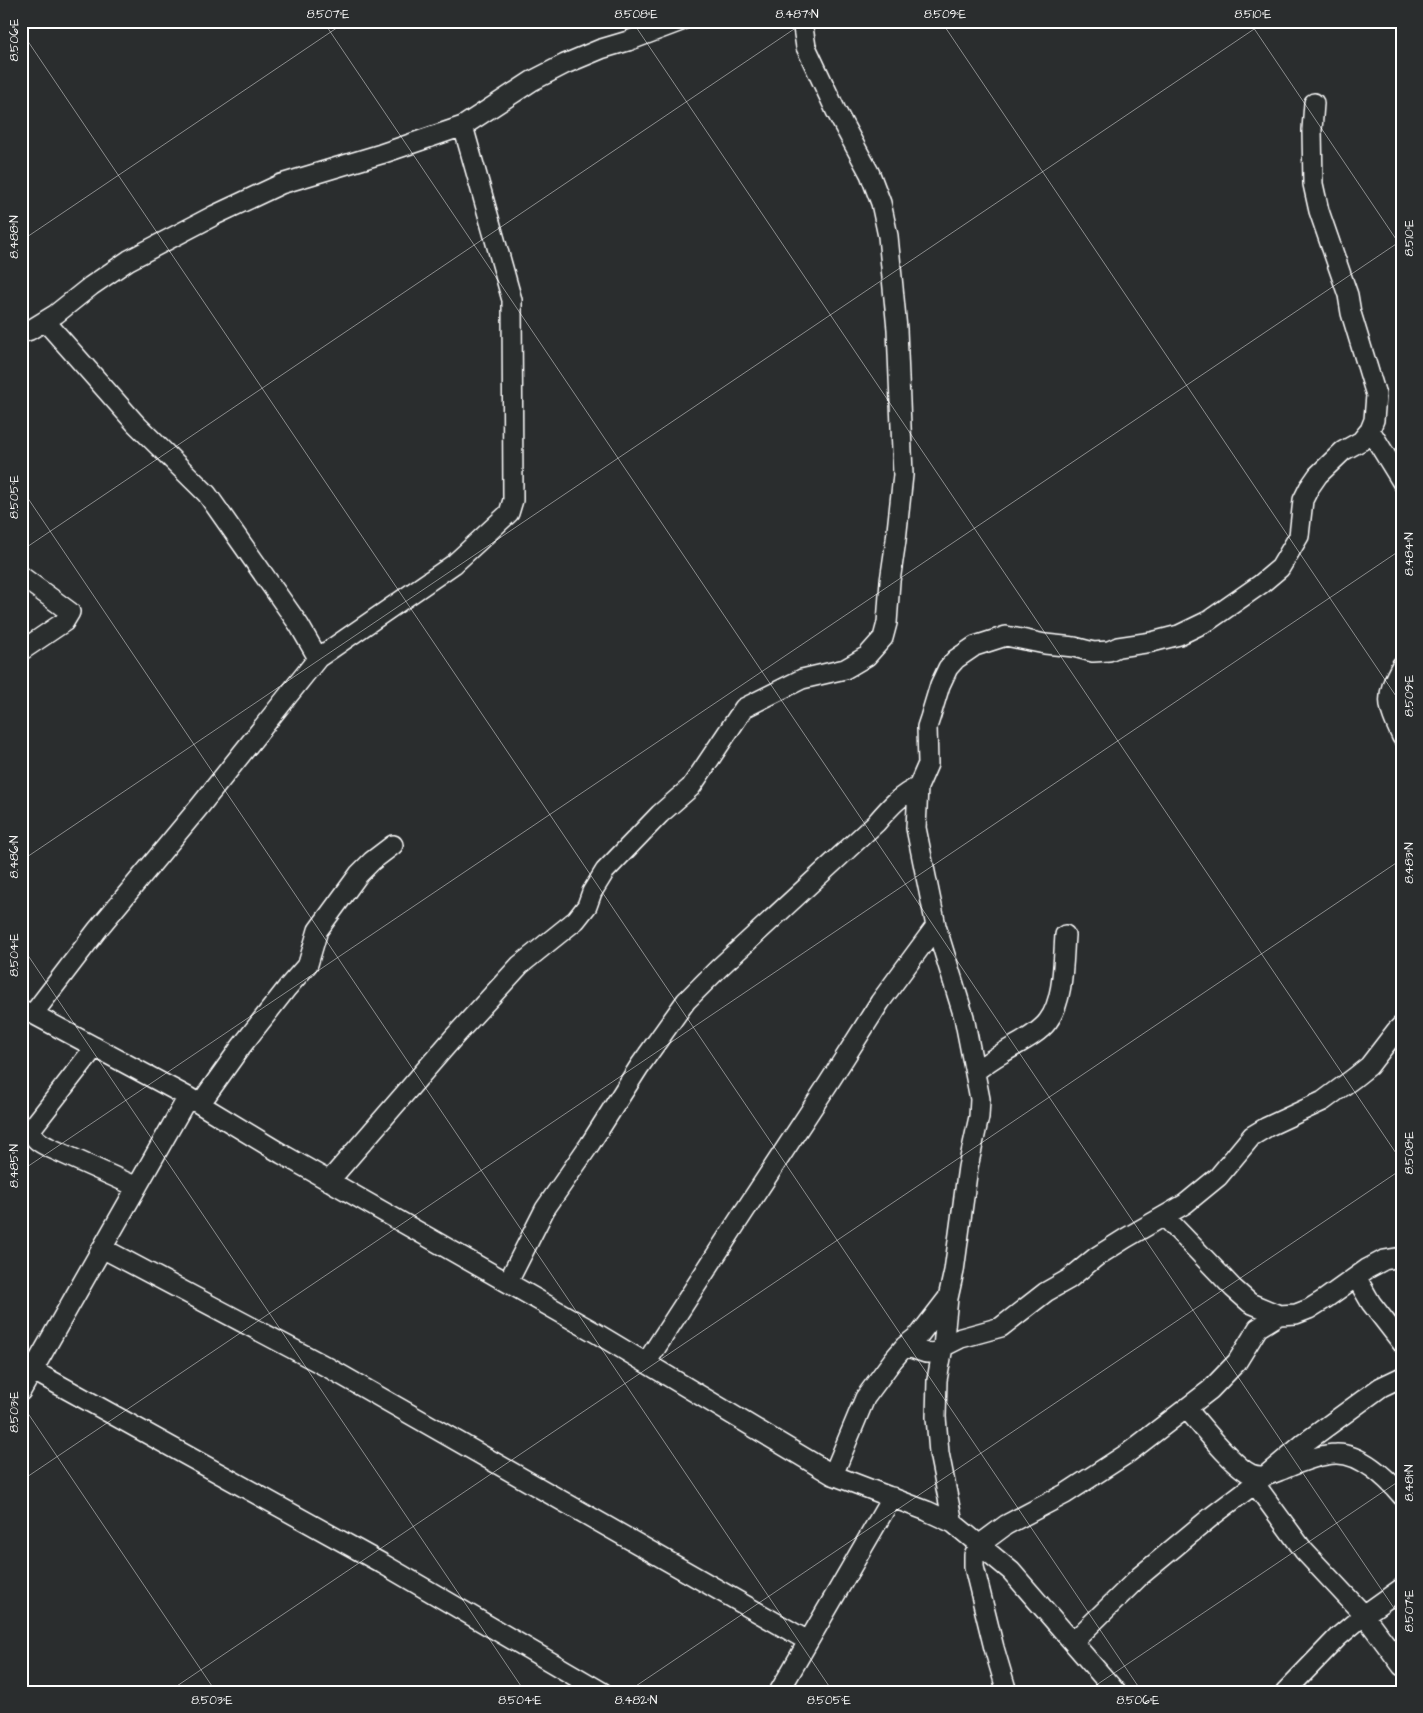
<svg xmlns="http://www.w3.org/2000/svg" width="1423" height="1713" font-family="'Architects Daughter',sans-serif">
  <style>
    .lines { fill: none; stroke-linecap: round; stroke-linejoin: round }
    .minor-casing { stroke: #fff; stroke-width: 22 }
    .minor { stroke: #2a2d2e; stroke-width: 19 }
    .ticks { fill: none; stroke: #fff; stroke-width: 1; stroke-opacity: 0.45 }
    .neatline { fill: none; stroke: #fff; stroke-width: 2 }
    .ticks-label { font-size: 12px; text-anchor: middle; fill: #fff }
  </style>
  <rect width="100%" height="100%" fill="#2a2d2e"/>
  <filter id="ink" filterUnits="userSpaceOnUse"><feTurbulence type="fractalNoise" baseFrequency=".02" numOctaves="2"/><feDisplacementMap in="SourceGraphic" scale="10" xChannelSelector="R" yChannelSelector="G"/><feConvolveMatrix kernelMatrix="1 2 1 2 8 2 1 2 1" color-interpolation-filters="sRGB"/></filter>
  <g filter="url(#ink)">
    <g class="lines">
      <defs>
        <path id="minor" d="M45 321 136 424 207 494 299 625 318 658
          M21 333 30 330 56 314 91 286 129 260 215 215 281 184 381 154 463 126 532 81 565 64 601 49 628 41 681 21
          M1370 430 1402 482
          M21 576 70 612 64 622 21 651
          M1402 665C1384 697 1387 705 1402 737
          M21 1010 33 1014 188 1097 282 1154 596 1333 833 1475 927 1511 953 1523 1011 1571 1116 1692
          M33 1014 98 929 200 806 318 658 454 564 509 513 513 500 512 300 463 126
          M95 1047 32 1128C32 1139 39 1142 48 1147L137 1187
          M976 1071C984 1065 992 1059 1001 1054 1015 1045 1038 1035 1048 1021 1064 1000 1063 961 1065 935
          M200 1104 240 1048 287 988 308 964 318 930 359 874 372 861 393 845
          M329 1181 454 1037 520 965 576 920 587 906 592 892 605 871 660 814 691 787 744 708 802 679 845 669 852 665 867 656 883 638 887 623 890 581 896 540 903 475 897 329 888 236 881 203 870 174 836 111 806 47 802 21
          M1164 1216 1233 1288 1250 1303 1279 1315 1296 1314 1309 1309 1325 1299 1367 1269 1384 1260 1402 1257
          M102 1248 329 1368 808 1641
          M1356 1277 1371 1303 1402 1343
          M508 1282 545 1209 590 1144 639 1067 686 1001 719 968 876 823C889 808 900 795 918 787
          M905 1346 926 1353 942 1352
          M943 1347 961 1338 1001 1327 1046 1292 1069 1279 1096 1257 1126 1238 1185 1204 1218 1177 1252 1136 1267 1127 1323 1101 1354 1078 1369 1066 1396 1031 1402 1025
          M646 1363 736 1224 828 1084 880 1002 936 926
          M32 1370 383 1564 602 1692
          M21 1391 188 1097
          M1187 1409C1200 1424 1234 1467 1251 1474 1264 1479 1273 1473 1284 1469 1298 1463 1321 1454 1336 1454 1360 1453 1387 1478 1402 1496
          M833 1475 865 1398 893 1360 905 1346 920 1334 947 1299
          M1255 1484 1304 1551 1364 1615 1402 1666
          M953 1523 939 1453 936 1417 937 1380 943 1347 948 1298 954 1271 968 1167 979 1117 980 1099 964 1017 936 926 916 828 918 787 928 764 927 727 930 718 940 685 948 668 956 659 975 646 1006 636 1045 644 1074 647 1093 652 1109 651 1118 647 1152 642 1179 635 1208 621 1261 584 1280 568 1299 536 1303 500 1309 488 1318 475 1343 451 1361 441 1370 430 1374 420 1376 395 1351 313 1348 295 1319 211 1313 184 1312 130 1314 103
          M1073 1642 1140 1576 1211 1517 1265 1476 1303 1444 1381 1387 1402 1377
          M779 1692 892 1497
          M1007 1692 994 1648 974 1567V1555L979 1545 1006 1525 1065 1494 1128 1453 1210 1390 1237 1362 1258 1328 1279 1315
          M1285 1692 1338 1637 1364 1615 1402 1588"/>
      </defs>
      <!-- minor casing -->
      <use href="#minor" class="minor-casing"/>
      <!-- minor -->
      <use href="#minor" class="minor"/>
    </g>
  </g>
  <!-- ticks -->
  <path class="ticks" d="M323 21 1402 1620M632 21 1402 1162M941 21 1402 705M1249 21 1402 248M21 31 1142 1692M21 241 347 21M21 488 833 1692M21 551 806 21M21 861 1266 21M21 945 525 1692M21 1171 1402 240M21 1403 216 1692M21 1481 1402 549M168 1692 1402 859M627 1692 1402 1169M1086 1692 1402 1479"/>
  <!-- margin -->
  <rect width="1423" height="1713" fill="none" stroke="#2a2d2e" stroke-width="55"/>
  <rect x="28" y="28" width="1368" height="1658" class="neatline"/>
  <g class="ticks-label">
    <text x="328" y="18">8.507°E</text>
    <text x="636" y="18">8.508°E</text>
    <text x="797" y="18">8.487°N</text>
    <text x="945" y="18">8.509°E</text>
    <text x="1253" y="18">8.510°E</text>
    <text transform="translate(14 40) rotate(-90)" y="4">8.506°E</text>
    <text transform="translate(14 237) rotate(-90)" y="4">8.488°N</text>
    <text transform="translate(1409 238) rotate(-90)" y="4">8.510°E</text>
    <text transform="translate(14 497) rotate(-90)" y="4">8.505°E</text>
    <text transform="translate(1409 554) rotate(-90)" y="4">8.484°N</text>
    <text transform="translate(1409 696) rotate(-90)" y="4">8.509°E</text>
    <text transform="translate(14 857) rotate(-90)" y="4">8.486°N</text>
    <text transform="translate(1409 863) rotate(-90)" y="4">8.483°N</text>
    <text transform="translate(14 955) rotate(-90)" y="4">8.504°E</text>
    <text transform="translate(1409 1153) rotate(-90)" y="4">8.508°E</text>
    <text transform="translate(14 1166) rotate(-90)" y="4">8.485°N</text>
    <text transform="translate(14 1412) rotate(-90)" y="4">8.503°E</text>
    <text transform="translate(1409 1483) rotate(-90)" y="4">8.481°N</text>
    <text transform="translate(1409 1611) rotate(-90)" y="4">8.507°E</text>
    <text x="212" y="1704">8.503°E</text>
    <text x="520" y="1704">8.504°E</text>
    <text x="636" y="1704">8.482°N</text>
    <text x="829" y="1704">8.505°E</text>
    <text x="1138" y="1704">8.506°E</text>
  </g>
</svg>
